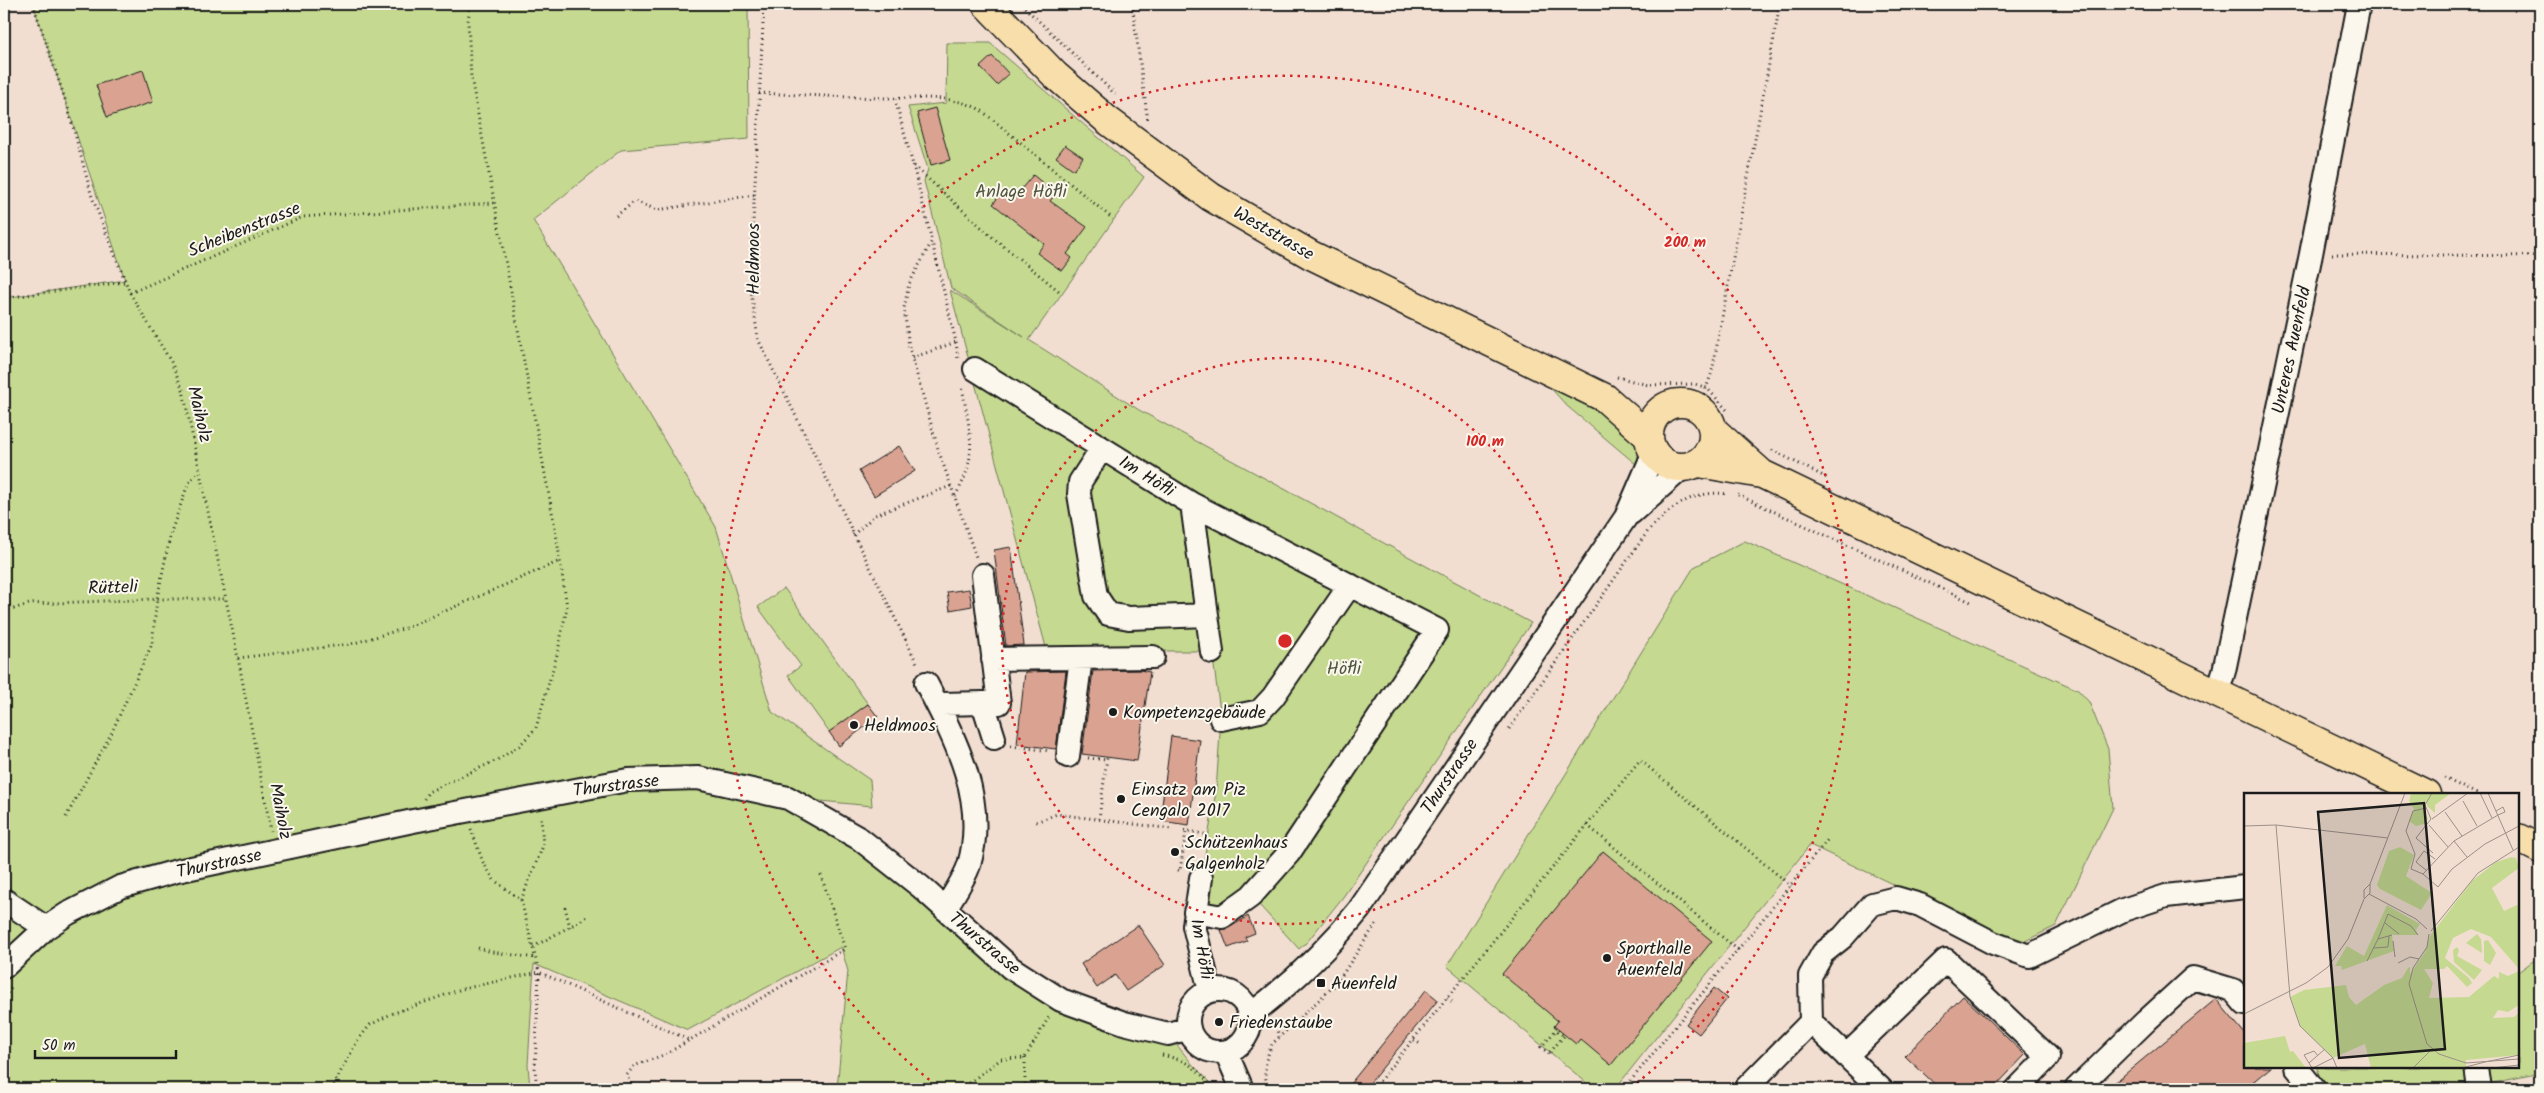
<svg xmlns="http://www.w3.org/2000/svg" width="2544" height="1093" font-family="Kalam,sans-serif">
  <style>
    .green { fill: #c5da90; stroke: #707b56 }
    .building { fill: #daa391; stroke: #1c1c1c }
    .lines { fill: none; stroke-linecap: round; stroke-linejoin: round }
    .minor-casing { stroke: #1c1c1c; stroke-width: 26 }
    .major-casing { stroke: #1c1c1c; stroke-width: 31 }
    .path { stroke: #1c1c1c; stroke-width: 3; stroke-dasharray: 1 4; stroke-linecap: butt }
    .minor { stroke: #fbf7ec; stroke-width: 22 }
    .major { stroke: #f8deab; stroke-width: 28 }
    .ring { fill: none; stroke: #d62828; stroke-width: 2.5; stroke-dasharray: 2.5 5 }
    .poi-dot { fill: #1c1c1c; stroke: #fbf7ec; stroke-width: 2 }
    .labels { text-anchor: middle; stroke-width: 4; stroke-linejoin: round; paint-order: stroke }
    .park-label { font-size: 18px; fill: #4f553f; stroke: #fbf7ec }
    .street-label { font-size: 18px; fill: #1c1c1c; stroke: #fbf7ec }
    .poi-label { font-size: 18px; fill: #1c1c1c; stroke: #fbf7ec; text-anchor: start }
    .inset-road { fill: none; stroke: #9c9089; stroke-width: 1 }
    .view { fill: #1c1c1c; fill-opacity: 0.15; stroke: #1c1c1c; stroke-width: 2.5 }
    .inset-edge { fill: none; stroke: #1c1c1c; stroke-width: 2.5 }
    .centre { fill: #d62828; stroke: #fbf7ec; stroke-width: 2.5 }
    .ring-label { font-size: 15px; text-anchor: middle; font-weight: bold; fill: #d62828; stroke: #fbf7ec; stroke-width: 4; stroke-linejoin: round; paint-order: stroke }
  </style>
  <rect width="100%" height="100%" fill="#f1ded1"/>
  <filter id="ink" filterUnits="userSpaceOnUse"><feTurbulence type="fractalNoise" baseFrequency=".02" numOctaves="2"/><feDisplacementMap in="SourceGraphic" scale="10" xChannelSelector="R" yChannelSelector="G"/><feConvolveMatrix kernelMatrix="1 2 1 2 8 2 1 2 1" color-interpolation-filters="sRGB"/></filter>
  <g filter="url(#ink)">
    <!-- green -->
    <path class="green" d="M33 4H748L749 139 621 150 533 220 716 527 772 712 870 780 872 806 790 798 1011 968 1168 1034 1193 1065 1217 1089H837L848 971 841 947 688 1030 534 964 528 1065 530 1089H4V298L125 280Z
      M947 43H990L1144 177 1029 340 1139 410 1531 623 1343 897 1307 942 1299 949 1251 896 1207 915 1201 878 1216 791 1221 719 1212 651H1047L950 290 1024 337 951 288 924 181 928 169 908 107 946 103Z
      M1547 384C1567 396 1626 422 1635 442 1639 449 1638 458 1637 465L1567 406Z
      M1745 541 2078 690 2089 702 2108 749 2113 808 2056 926 2019 944 1810 845 1615 1089H1594L1447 966 1694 567Z
      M784 588 868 704 829 732 788 675 801 666 758 607Z
      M2540 956V1073L2466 1089H2333L2319 1080 2318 1067H2518V972Z"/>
    <!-- building -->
    <path class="building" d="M992 56 1009 74 997 85 980 67Z
      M143 70 153 102 107 117 96 85Z
      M935 108 950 160 931 165 917 113Z
      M1065 145 1083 157 1074 170 1056 157Z
      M1033 175 1056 194 1050 201 1087 227 1067 254 1072 258 1062 271 1037 253 1044 244 993 204 1002 192 1012 200Z
      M899 446 915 471 874 496 859 471Z
      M1011 547 1024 645 1006 646 994 550Z
      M969 589 972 606 950 610 947 592Z
      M1140 670 1150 672 1137 761 1082 754 1093 671Z
      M1066 671 1056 749 1017 744 1025 672Z
      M868 704 878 717 839 746 829 732Z
      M1171 736 1200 740 1189 825 1160 821Z
      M1603 851 1712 941 1611 1065 1580 1039 1576 1044 1554 1026 1558 1021 1502 974Z
      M1248 916 1255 933 1245 937 1247 941 1228 948 1221 930 1229 928Z
      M1138 925 1165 965 1126 991 1115 975 1097 988 1081 964Z
      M1714 988 1727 999 1699 1034 1686 1024Z
      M1426 990 1438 1000 1365 1089H1346Z
      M1963 996 2025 1055 1993 1089H1940L1905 1056Z
      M2216 999 2245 1034V1067H2271L2244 1089H2107Z"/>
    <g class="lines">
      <defs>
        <path id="minor" d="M975 369 1192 504 1212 652
          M1102 448 1080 482 1079 494 1096 596 1108 614 1129 618 1207 615
          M1192 504 1437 630 1289 853 1251 896 1222 917 1195 912
          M1631 513 1682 468
          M983 575 999 703H983
          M993 659 1153 657
          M926 683C955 739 988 800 969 865 964 880 953 895 945 909
          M2217 694 2224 671 2311 254 2359 4
          M938 706 942 704 983 703 994 738
          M1221 719 1260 711 1273 697 1350 585
          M1068 756 1081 658
          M1201 878 1194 926 1210 991
          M4 900 46 928
          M4 967 46 928 67 914 120 887 177 871 413 821 628 780 698 778 788 798 860 839 921 887 1011 968 1061 1000 1124 1023 1168 1034 1189 1028
          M1188 1021a31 31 0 1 1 62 0a31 31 0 1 1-62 0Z
          M1250 1015C1291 984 1327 950 1359 910L1626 517 1654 452
          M1811 1022 1810 976 1823 953 1843 937 1872 904 1896 898 1920 905 1993 943 2029 956 2123 910 2166 896 2245 887
          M1226 1052 1242 1089
          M1846 1056 1946 960 2048 1057 2017 1089
          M2296 1067 2314 1089
          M2476 1067 2479 1089
          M1745 1089 1811 1022 1881 1089
          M2076 1089 2146 1021 2193 978 2233 990 2245 1004"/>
        <path id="major" d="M986 4 1055 75 1107 120 1211 197 1311 255 1605 398 1649 437
          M1649 435a32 32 0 1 1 64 0a32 32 0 1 1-64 0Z
          M1713 430 1762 474 2426 794
          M1699 463 1762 474
          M2518 838 2540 849"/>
      </defs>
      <!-- minor casing -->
      <use href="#minor" class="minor-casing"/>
      <!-- major casing -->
      <use href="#major" class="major-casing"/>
      <!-- path -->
      <path class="path" d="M33 4 68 108 92 197 130 293 171 362 183 390 238 658 271 831
        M764 4 750 283 758 339 918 665
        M1021 4 1115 94
        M1132 4 1148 122
        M759 93C801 95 844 97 887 98 920 99 951 94 981 110L1113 219
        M895 99 913 165 991 236 1059 291
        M913 165 932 241 909 284 904 308 909 347 939 452 976 557
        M616 216 635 201 657 210 754 195
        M2332 254 2540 256
        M130 293 303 217 494 203
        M4 298 125 282
        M956 342 958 359
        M912 358 956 342 932 242
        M1617 377 1648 385 1695 384 1707 388 1727 410
        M1699 408 1712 372 1780 4
        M1772 450 1829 479
        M1738 495 1973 603
        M955 496C981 454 968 429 962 385
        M853 535 875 515 951 486
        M4 612 29 604 157 599H225
        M238 658 351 644 406 628 560 561
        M1509 729 1648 531C1671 507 1694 489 1729 494
        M1011 746 1050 751
        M1088 758 1107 760
        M2444 778 2477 794
        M424 799 428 792 497 760 519 746 536 728 558 651 567 607 556 533 471 77 468 22 470 4
        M66 817 111 734 152 644 157 599 171 532 188 484 198 471
        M1099 819 1107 758
        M1036 822 1057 814 1172 829
        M1587 825 1738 950
        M471 829 483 862 494 880 521 900 539 972 535 1069 537 1089
        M1184 830 1209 835
        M1178 870 1180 871 1186 831
        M521 900 543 846 541 817
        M565 907 570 927
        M533 947 587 917
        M478 948 492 952 536 958
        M4 997 13 986
        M1447 998 1454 1003
        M1279 1022 1277 1030 1279 1037
        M1414 1040 1420 1044
        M1550 1052 1564 1036
        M1549 1054 1541 1047 1556 1030 1564 1036
        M1162 1055C1189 1061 1197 1068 1214 1089
        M1025 1058V1089
        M1379 1082 1386 1086
        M331 1089 358 1040 370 1025 391 1014 462 989 539 972 689 1040
        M632 1089 627 1075 634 1066 666 1054 845 949 821 875
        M961 1089 1001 1059 1025 1058 1050 1015
        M1268 1089 1265 1075 1266 1060 1272 1044 1336 984 1376 924
        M1373 1089 1640 760 1791 886
        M1624 1089 1829 838"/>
      <!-- minor -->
      <use href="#minor" class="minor"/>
      <!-- major -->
      <use href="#major" class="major"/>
    </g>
  </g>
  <!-- distance rings -->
  <g class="ring">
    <circle cx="1285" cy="641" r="283"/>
    <path d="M941 1089A565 565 0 1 1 1629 1089"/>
  </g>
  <!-- markers -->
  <g class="poi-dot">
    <circle cx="1113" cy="712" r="5"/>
    <circle cx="854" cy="725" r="5"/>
    <circle cx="1121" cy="799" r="5"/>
    <circle cx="1175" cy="852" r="5"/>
    <circle cx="1607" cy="958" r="5"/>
    <rect x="1316" y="978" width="10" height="10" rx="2.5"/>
    <circle cx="1219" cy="1022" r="5"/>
  </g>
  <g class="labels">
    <!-- park labels -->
    <g class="park-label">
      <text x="1021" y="197">Anlage Höfli</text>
      <text x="1344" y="674">Höfli</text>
    </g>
    <!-- street labels -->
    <g class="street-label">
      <text transform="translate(244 229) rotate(-22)" y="6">Scheibenstrasse</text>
      <text transform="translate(1274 233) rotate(30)" y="6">Weststrasse</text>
      <text transform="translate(753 259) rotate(-90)" y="6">Heldmoos</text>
      <text transform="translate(2291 350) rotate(-78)" y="6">Unteres Auenfeld</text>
      <text transform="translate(200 414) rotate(77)" y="6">Maiholz</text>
      <text transform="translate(1147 476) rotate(32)" y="6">Im Höfli</text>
      <text transform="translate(113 587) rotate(-2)" y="6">Rütteli</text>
      <text transform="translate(1449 776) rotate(-56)" y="6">Thurstrasse</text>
      <text transform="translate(616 785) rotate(-7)" y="6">Thurstrasse</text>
      <text transform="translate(281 811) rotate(79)" y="6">Maiholz</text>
      <text transform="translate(219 863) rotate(-12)" y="6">Thurstrasse</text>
      <text transform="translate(985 943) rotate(40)" y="6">Thurstrasse</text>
      <text transform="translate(1202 949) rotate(80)" y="6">Im Höfli</text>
    </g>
    <!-- poi labels -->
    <g class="poi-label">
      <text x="1123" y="718">Kompetenzgebäude</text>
      <text x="864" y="731">Heldmoos</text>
      <text x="1131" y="795">Einsatz am Piz<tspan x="1131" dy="21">Cengalo 2017</tspan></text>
      <text x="1185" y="848">Schützenhaus<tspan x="1185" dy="21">Galgenholz</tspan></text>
      <text x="1617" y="954">Sporthalle<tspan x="1617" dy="21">Auenfeld</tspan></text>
      <text x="1331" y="989">Auenfeld</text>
      <text x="1229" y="1028">Friedenstaube</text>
    </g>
  </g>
  <!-- overview -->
  <g transform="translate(2244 793)">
    <rect width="275" height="275" fill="#f1ded1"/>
    <path d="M167 0H207L191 12V20L183 13V8L178 10 184 26 180 31 172 33 165 28 170 16 165 9ZM156 54 170 62 162 83 188 100 177 117 136 96 133 92 145 58ZM268 64 272 65 275 75 248 95 260 118 275 111V176L247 144 227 136 209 145 201 165 225 185 228 190 223 194 203 173 200 176H180L189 190 185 205 225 204 250 183 255 186V179L264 183 275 178V212L264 219 254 217 249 225 270 224 275 220V262L222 267V274L215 275H127L121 251 89 265 56 233 46 204 60 197 102 192 105 204 112 212 140 192 158 185 164 175 166 174V181L181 159 186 143 228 88 252 69ZM143 112 176 131 172 137 174 142H148L150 158 98 177 97 173H91L103 153 120 163ZM233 141 237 146 238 160 222 150ZM244 147 252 160 246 172 240 168V148ZM213 154 215 157 213 163 238 177 230 187 210 169 209 157ZM41 243 46 259 49 258 62 275 0 274V250Z" fill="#c5da90"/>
    <path class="inset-road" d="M188 0 181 12 187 26 172 45 189 60M236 0 248 25M244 0 269 57M219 8 233 33M252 18 259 14 261 19 254 22M201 19 218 43M254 22 210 48 179 81 194 94 208 76 241 51 275 33M188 26 224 0M32 32 46 204 56 233 89 265 93 275M185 32 204 54M0 33 32 32 144 45M210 48 223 64M182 77 172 69 180 58 191 66M179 81 167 76 171 61 162 38 169 18 182 15M125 101 172 126 183 136M120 105V97L126 91 161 0M141 130 155 141M187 138 234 80 275 54M185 141 183 154 169 175 165 191 183 251 195 261 222 270 275 266M134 146 144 121 167 133 174 142M149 148 151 164M129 155 144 154 145 143M123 168 134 146 148 142M154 170 166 164 175 166M0 221 62 190 84 174 104 146 120 106 126 100V91M241 269 275 262M65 270 60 262 70 258 74 263M68 275 65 270 81 256M69 275 89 265M169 275 188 256M218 275 241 269M248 275 275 272"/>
    <path class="view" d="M180 10 201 256 95 265 74 19Z"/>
    <rect width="275" height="275" class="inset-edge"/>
  </g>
  <circle cx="1285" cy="641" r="8" class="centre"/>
  <g class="ring-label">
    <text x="1685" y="247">200 m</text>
    <text x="1485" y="446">100 m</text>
  </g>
  <!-- margin -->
  <rect width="2544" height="1093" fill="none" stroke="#fbf7ec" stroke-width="20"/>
  <rect x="10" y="10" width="2524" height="1073" fill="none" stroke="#1c1c1c" stroke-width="2" filter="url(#ink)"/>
  <!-- scale -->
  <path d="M35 1050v8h141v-8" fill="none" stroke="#1c1c1c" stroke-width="2.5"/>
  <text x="42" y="1050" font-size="15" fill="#1c1c1c" stroke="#fbf7ec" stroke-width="4" paint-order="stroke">50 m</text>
</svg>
